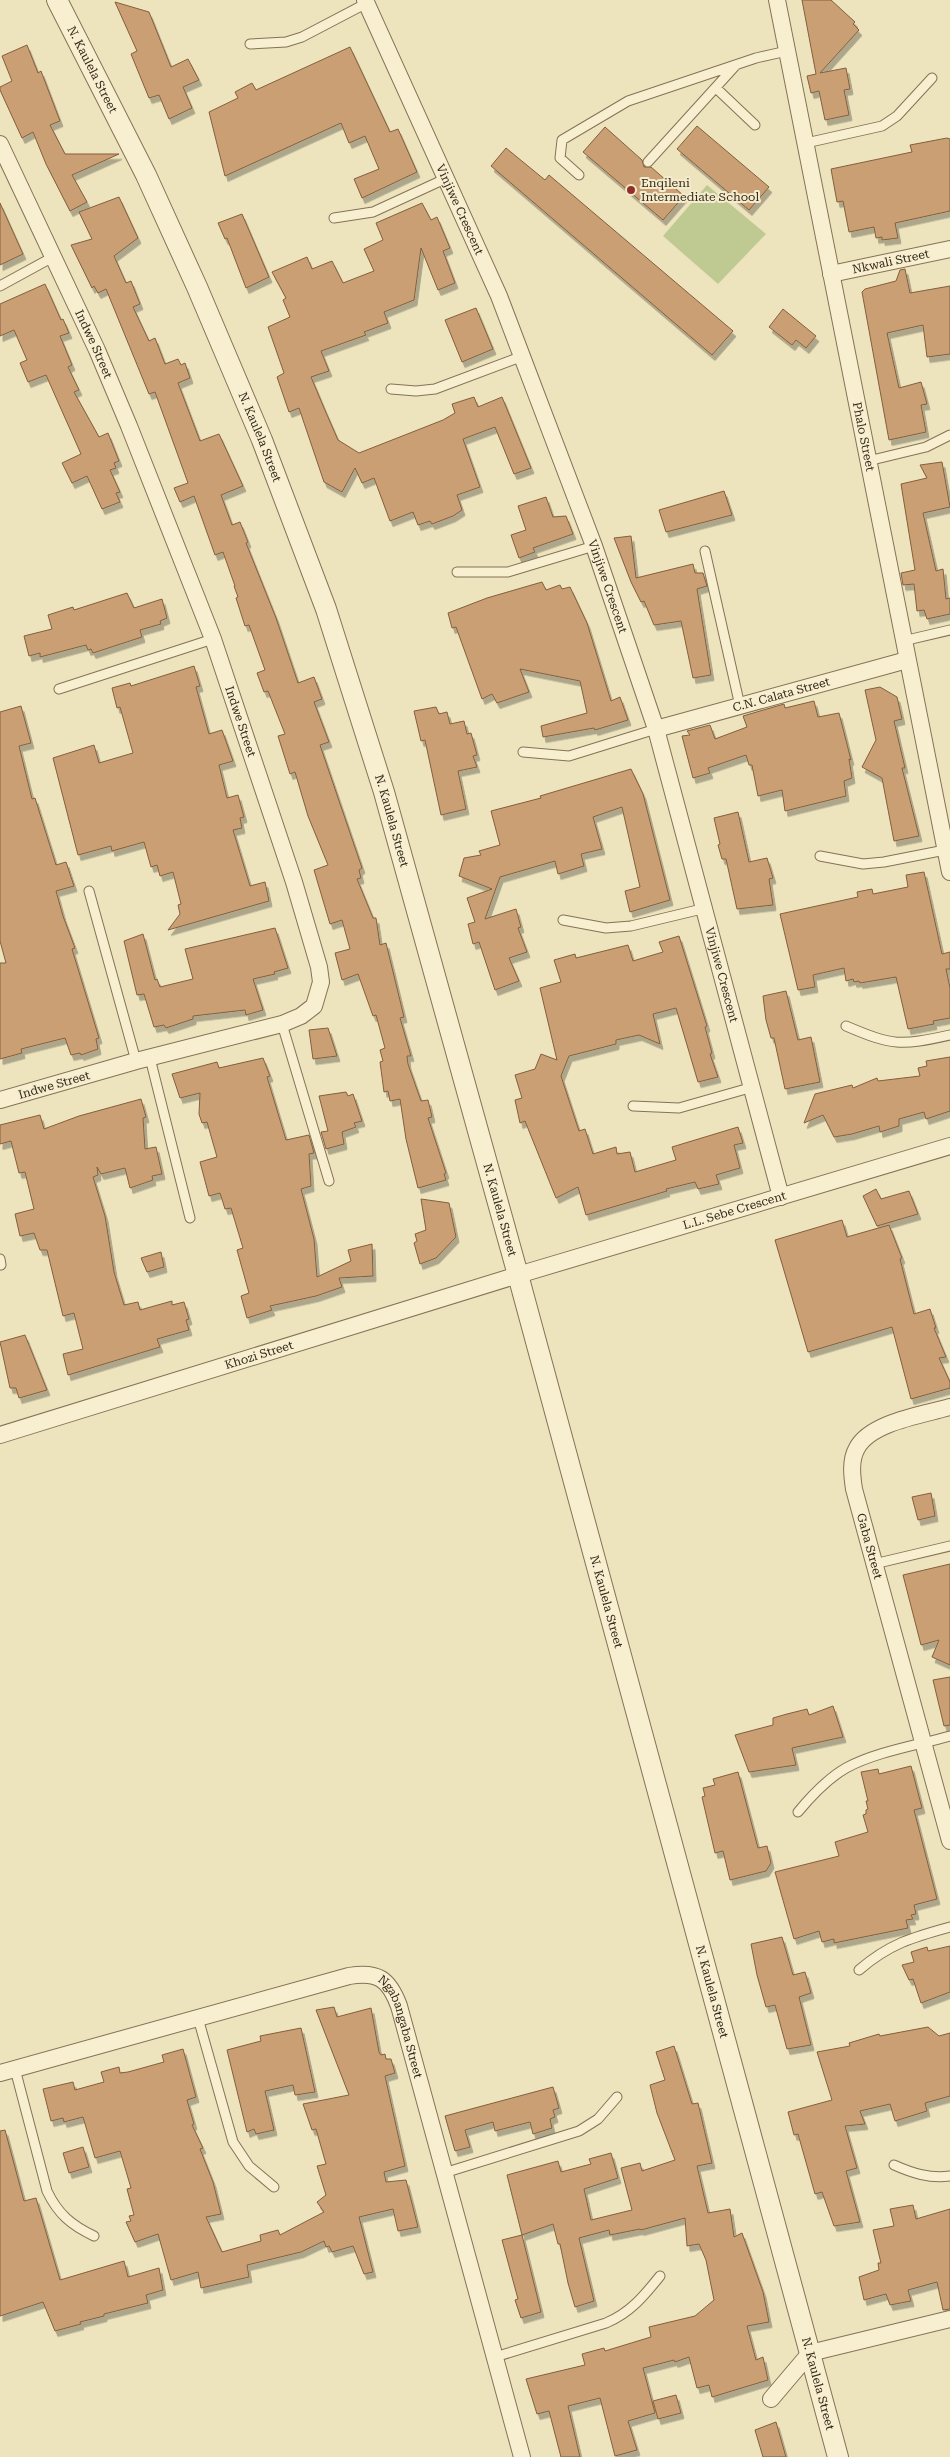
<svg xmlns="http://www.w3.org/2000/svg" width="950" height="2457" font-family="'Roboto Serif',serif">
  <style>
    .green { fill: #bfca92 }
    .building { fill: #ca9f73; stroke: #835f3d; filter: url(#shadow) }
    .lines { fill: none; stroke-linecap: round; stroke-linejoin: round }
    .service-casing { stroke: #847357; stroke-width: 11 }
    .minor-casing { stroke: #847357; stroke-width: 18 }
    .tertiary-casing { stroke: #847357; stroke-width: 22 }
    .service { stroke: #f8efd0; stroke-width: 9 }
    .minor { stroke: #f8efd0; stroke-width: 16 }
    .tertiary { stroke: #f8efd0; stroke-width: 20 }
    .poi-dot { fill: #923028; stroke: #f4eccd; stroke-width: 2 }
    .labels { text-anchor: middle; stroke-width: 4; stroke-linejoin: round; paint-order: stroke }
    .street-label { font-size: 12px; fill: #34291b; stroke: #f4eccd }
    .poi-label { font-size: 12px; fill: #34291b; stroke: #f4eccd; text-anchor: start }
  </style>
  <defs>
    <filter id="shadow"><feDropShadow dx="3" dy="5.5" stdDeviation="0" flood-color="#0004"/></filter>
  </defs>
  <rect width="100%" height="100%" fill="#ede3bd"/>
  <!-- green -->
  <path class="green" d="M707 185 766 234 718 284 663 236Z"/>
  <!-- building -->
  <path class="building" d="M802 0H831L855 22 853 24 859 30 820 73 846 68 850 89 844 90 849 115 825 120 819 91 811 93 807 76 816 74Z
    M115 2 149 12 171 67 188 59 199 80 183 87 192 108 169 119 159 95 149 98 131 54 137 51Z
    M27 45 38 73 41 71 60 121 50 125 65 154H119L72 175 87 202 70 211 46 164 33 132 22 138 0 90V87L12 81 2 56Z
    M350 47 390 132 398 129 417 172 362 198 354 179 379 169 365 136 349 143 341 123 225 176 209 112 238 98 235 92 252 83 256 90Z
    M697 126 769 187 749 210 677 149Z
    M605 127 642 160 644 167H651L684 196 663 220 583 152Z
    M947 138 950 139V211L895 223 898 238 882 240V237L876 238 874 227 849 232 843 201 837 202 831 169 912 152 910 145Z
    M506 148 545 180 549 175 733 331 712 355 491 166Z
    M119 197 138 238 114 256 126 283 131 281 140 304 133 307 149 341 155 338 165 364 178 359 181 365 185 363 190 378 178 383 200 441 219 434 243 486 221 495 232 525 240 522 248 542 246 543 276 618 298 683 314 677 322 699 314 702 329 742 320 745 362 868 359 870 361 878 357 879 373 918H376L380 945 386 943 404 1017 400 1018 411 1056H407L408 1064 421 1101 428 1100 432 1117 428 1118 446 1173 444 1174 446 1180 418 1188 406 1139 400 1099 390 1101 388 1091 384 1092 380 1062 383 1061 380 1050 385 1048 376 1015 373 1016 358 974 342 980 335 953 350 949 342 920 330 924 314 870 328 865 308 816 295 772 290 774 278 736 285 734 268 691 264 692 257 673 265 670 249 625 245 626 236 598 238 597 234 586H235L223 552 215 555 194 496 180 502 174 488 188 483 155 392 149 394 106 289 98 293 94 286 92 288 71 245 92 239 79 212Z
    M0 203 23 254 0 265Z
    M422 203 431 220 437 217 450 248 443 251 455 283 438 290 421 248 414 300 384 312 388 323 364 332 366 335 321 351 329 371 311 377 324 408 338 440 359 453 443 420 455 413 452 404 474 397 478 407 502 397 531 468 514 474 495 427 463 439 480 487 457 495 462 510 453 516 432 524 430 521 418 525 413 512 390 521 374 478 362 483 355 468 342 492 324 482 299 408 289 412 277 377 284 373 268 327 290 317 283 300 286 298 272 272 307 257 312 269 332 261 343 283 374 271 364 249 383 240 376 223Z
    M242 214 269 277 246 288 227 238 225 239 218 223Z
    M905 269 910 293 950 286V354L927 357 923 325 887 333 899 388 921 382 927 404 921 405 926 432 889 440 862 292 865 289 896 281 900 270Z
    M45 284 61 320 63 319 69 333 60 336 72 365 68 367 79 390 74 392 99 437 108 433 119 461 114 463 116 468 110 470 120 492 116 493 120 502 102 509 87 476 72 483 62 463 81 454 46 375 28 382 20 363 27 360 14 330 0 336V304Z
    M476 308 493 349 462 362 445 320Z
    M783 309 816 336 806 348 796 340 792 345 769 327Z
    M942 462 950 507 923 513 936 571 943 569 946 599 950 598V614L927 619 924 610 917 611 914 584 903 585 901 573 915 570 901 484 927 478 920 465Z
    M724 491 732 515 666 532 659 510Z
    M546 497 553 517 566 516 573 534 533 548 535 552 519 558 511 535 526 530 518 506Z
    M631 536 636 578 693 564 695 573H703L707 586 697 589 711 675 693 678 681 621 654 625 644 601 641 602 631 582 614 538Z
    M542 582 546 590 560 585 562 589 570 587 587 623 611 701 620 697 628 720 595 730 594 728 543 737 541 726 587 713 580 681 520 669 529 692 497 703 492 694 482 699 456 627 452 628 448 613 487 598Z
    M127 593 134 608 162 599 167 618 160 621 161 624 140 630 142 637 93 653 91 649 88 650 86 645 40 657V653L29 656 24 636 52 629 48 615 73 607 74 610Z
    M194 666 200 686 196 687 209 734 222 730 233 761 219 765 227 798 238 795 244 817 240 818 242 828 233 830 250 886 265 882 269 901 168 930 180 914 178 905 181 904 173 872 160 876 157 865 151 867 144 842 112 851 111 846 78 855 53 758 94 745 99 763 133 753 120 707 117 708 112 688 130 683 131 686Z
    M880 687 897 697 902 719 894 721 905 768H902L919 836 894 841 882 778 862 767 876 740 865 690Z
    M814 701 818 717 839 713 851 760 849 759 852 778 844 781 846 796 785 811 782 790 758 796 752 765H749L746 755 708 768 710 773 693 778 682 736 690 735 687 731 710 725 715 739 747 727 743 716 784 704 785 708Z
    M21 706 31 743 19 746 32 799 35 798 56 865 66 862 74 886 56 891 63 916 75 948 72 949 99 1038 96 1039 98 1049 81 1055 80 1053 71 1055 65 1038 21 1049 22 1053 0 1059V963H6L0 941V712Z
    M436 707 439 714 447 712 450 724 464 721 467 734 471 733 477 755 473 756 477 767 458 771 466 809 441 815 425 740 421 741 414 711Z
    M631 769 643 794 670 900 630 912 625 891 640 887 622 807 593 817 602 849 581 854 584 866 558 874 555 861 500 877 485 919 516 909 521 927 518 928 527 952 509 958 519 981 495 990 479 942 473 944 468 924 475 922 467 898 492 889 459 876 464 858 481 855 479 851 500 845 491 811 541 798 540 796Z
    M738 812 749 862 767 858 773 878 769 879 773 905 737 909 726 859H722L718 845 720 844 714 818Z
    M924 872 942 954 950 952V969H946L950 988V1018L933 1021 934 1024 908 1029 896 977 860 983 859 981 854 982 853 979 846 981 844 968 813 975 815 987 798 990 780 914 858 897 857 892 872 889 873 894 908 887 906 875Z
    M275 928 288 968 274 972 275 974 253 979 263 1010 246 1015 245 1010 193 1016V1019L166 1028 164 1025 154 1027 144 994 137 995 124 941 143 934 155 980 157 979 160 987 193 979 185 949Z
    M679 936 707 1026 705 1027 712 1053 710 1054 718 1077 698 1082 676 1008 653 1014 660 1044 639 1035 616 1040V1044L569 1056 561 1076 579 1131 585 1129 593 1154 616 1147 617 1154 630 1152 635 1172 676 1160 672 1147 738 1127 743 1143 734 1145 740 1168 716 1175 719 1184 698 1189 695 1182 666 1189 667 1191 586 1215 578 1187 556 1198 525 1121 520 1123 515 1100 522 1098 515 1075 535 1069 541 1054 557 1060 540 988 561 982 554 960 575 954 576 958 628 945 633 961 663 952 659 942Z
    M786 991 798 1040 811 1037 820 1082 785 1089 774 1038H771L766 1020 763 996Z
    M328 1028 337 1056 313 1059 309 1030Z
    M950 1057V1111L926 1119 924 1112 899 1119V1126L880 1132 879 1126 852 1134 834 1137 823 1115 804 1123 815 1094 852 1085 853 1088 877 1078 878 1081 920 1076 918 1068 927 1066 926 1061Z
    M263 1058 270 1076 267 1077 286 1140 309 1135 314 1153 309 1154 311 1186 301 1189 314 1239 317 1277 351 1261 348 1250 372 1244 373 1276 339 1278 342 1287 316 1296 270 1306 272 1310 247 1318 241 1296 249 1293 237 1250 243 1248 231 1208 225 1209 220 1193 209 1196 200 1162 217 1157 207 1122 202 1123 199 1114 200 1093 180 1098 172 1074 217 1062 219 1068Z
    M346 1092 348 1096 353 1094 362 1121 354 1123 356 1127 342 1132 344 1144 326 1149 321 1132 328 1131 319 1096Z
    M141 1099 146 1117 143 1118 145 1149 156 1147 162 1174 152 1176 153 1180 130 1188 125 1168 101 1174 97 1167 98 1175 93 1177 105 1216 114 1272 124 1305 138 1302 140 1310 172 1301V1305L184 1302 189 1319 186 1320 189 1330 157 1339 160 1347 68 1375 63 1354 83 1349 74 1313 63 1316 47 1250H40L34 1233 20 1236 15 1214 34 1209 25 1172 19 1173 11 1141 0 1144V1125L40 1115 44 1129 79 1116Z
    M876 1189 881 1199 909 1191 918 1214 877 1226 863 1196Z
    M421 1199 449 1203 456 1237 436 1258 420 1264 414 1243 417 1241 415 1234 426 1230Z
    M842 1220 847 1237 889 1225 902 1258 900 1259 914 1314 930 1309 936 1328H934L946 1357 939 1358 950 1382V1388L911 1399 892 1327 808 1352 775 1240Z
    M161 1252 164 1267 147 1272 141 1258Z
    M25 1335 47 1390 19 1398 16 1388H10L0 1342Z
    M931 1493 935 1516 918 1520 912 1497Z
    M950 1564V1665L932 1657 939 1640 921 1645 903 1575Z
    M950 1677V1725L944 1726 933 1680Z
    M833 1706 843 1737 792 1748 796 1765 749 1772 735 1735 773 1725V1718L787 1714 807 1709 809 1715Z
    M911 1766 922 1808 914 1810 937 1899 914 1905 916 1914 911 1915 913 1919 906 1920 908 1928 834 1943V1939L822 1942 819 1931 794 1939 775 1872 839 1856 835 1842 868 1832 863 1815 866 1814V1810L868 1809 866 1801H868L861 1772 878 1769 879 1774Z
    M738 1772 758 1848 767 1846 771 1863 766 1871 730 1880 723 1851 715 1853 702 1797 705 1796 703 1788 715 1785 713 1779Z
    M782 1937 793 1975 805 1972 811 1993 799 1997 811 2045 787 2049 775 2005 766 2007 757 1975 751 1944Z
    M950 1946V1992L921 2003 913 1979 909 1980 902 1965 914 1962 911 1952 927 1947 928 1951Z
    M334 2007 337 2017 371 2008 379 2052 381 2055 385 2054 386 2059H391L395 2073 385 2076 405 2166 384 2172 386 2182 406 2180 418 2227 398 2231 393 2209 359 2217 373 2272 364 2274 353 2246 332 2252 329 2246 326 2247 324 2241 301 2252 247 2265 249 2277 201 2288 198 2272 171 2280 158 2234 135 2242 126 2222 131 2221 129 2216 134 2215 127 2189 131 2188 120 2151 95 2158 83 2117 64 2122 63 2118 51 2121 43 2089 73 2082 75 2090 104 2082 101 2072 119 2067 120 2073 128 2072 164 2062 162 2055 183 2049 196 2097 187 2100 194 2124 192 2125 203 2148 200 2149 213 2182 221 2214 206 2217 222 2252 261 2241 260 2235 278 2230 280 2235 324 2212 317 2202 326 2195 317 2166 326 2164 316 2129 312 2130 303 2104 349 2095 316 2010Z
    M928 2027 939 2036 950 2033V2096L925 2103 927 2111 895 2121 890 2104 860 2111 865 2124 845 2126 857 2168 846 2171 860 2222 834 2226 822 2192 815 2194 798 2134 794 2135 788 2112 832 2100 817 2052 850 2046 849 2043 879 2034 880 2036Z
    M301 2028 315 2092 295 2095 293 2085 265 2091 274 2130 256 2134 254 2129 247 2132 227 2050 261 2041 260 2036Z
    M674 2046 692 2104 698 2103 712 2163 697 2166 708 2213 730 2209 734 2237 742 2233 763 2292 769 2322 747 2326 756 2360 763 2357 768 2380 712 2397 709 2385 697 2388 689 2357 675 2362 674 2360 643 2368 655 2413 628 2421 637 2450 615 2456 600 2398 568 2406 580 2457H561L549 2411 537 2414 526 2379 585 2365 582 2354 604 2348 605 2351 651 2337 649 2327 695 2316 714 2300 706 2260 699 2244 687 2246 685 2218 641 2230 640 2229 610 2235 609 2230 579 2238 594 2301 575 2307 568 2283 560 2244H558L553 2224 522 2235 507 2175 558 2161 561 2172 591 2164 589 2159 611 2153 618 2178 584 2189 591 2220 632 2210 621 2168 640 2163 642 2171 675 2160 657 2113 650 2085 665 2080 656 2052Z
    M553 2087 559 2108 553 2110 555 2117 550 2119 552 2128 533 2134 530 2122 495 2131 493 2122 465 2130 470 2147 455 2151 445 2116Z
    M5 2130 24 2201 36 2198 60 2280 124 2261 128 2277 159 2268 163 2290 146 2295 148 2303 104 2314V2316L80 2322 81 2324 55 2331 43 2302 0 2316V2131Z
    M83 2147 89 2167 69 2173 63 2153Z
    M913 2205 916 2219 950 2209V2309L943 2310 937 2282 908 2290 911 2301 890 2305 886 2294 864 2300 859 2277 879 2270 878 2263H881L873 2230 894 2226 890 2209Z
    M522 2235 541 2312 521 2318 515 2300 518 2299 502 2240Z
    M676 2395 681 2413 658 2419 653 2401Z
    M776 2422 786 2457H763L755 2430Z"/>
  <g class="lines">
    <defs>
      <path id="service" d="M250 44 286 42 302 37 367 3
        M716 88 755 125
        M806 143 882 126 897 116 932 78
        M648 162 736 65
        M579 175 560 158 562 140 628 101 756 58 787 51
        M334 218 373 212 447 178
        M0 286 53 257
        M391 389 416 391 435 389 523 356
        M868 461 926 447 950 435
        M705 551 740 706
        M457 572H508L594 546
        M903 641 950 630
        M59 689 213 639
        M523 752 569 756 656 729
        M820 856 863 864 884 862 945 850
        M89 891 136 1061
        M563 920 606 928 631 926 706 908
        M282 1024 329 1181
        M846 1026C893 1046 900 1046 950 1035
        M150 1058 190 1218
        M633 1106 679 1108 753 1087
        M0 1259 1 1265
        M874 1564 950 1546
        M798 1812C812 1795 827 1779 846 1768 875 1752 918 1745 950 1736
        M859 1970C889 1944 913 1937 950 1927
        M198 2018 233 2142 249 2166 274 2187
        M15 2069 47 2191C58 2214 71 2225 94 2236
        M894 2165C912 2173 930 2179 950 2176
        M444 2173 579 2131 598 2119 617 2097
        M495 2357 606 2323C630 2313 644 2296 660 2276"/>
      <g id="minor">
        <path id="s1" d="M365 0 499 296 594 546 656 729 781 1197"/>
        <path id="s2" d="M777 0 950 872"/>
        <path id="s3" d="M0 144 97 350 129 426 213 639 294 882 319 967 321 982 314 1006 301 1016 282 1024 136 1061 0 1100"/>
        <path id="s4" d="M831 274 950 249"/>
        <path id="s5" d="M656 729 907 660"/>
        <path id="s6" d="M950 1407C923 1415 871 1422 857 1448 850 1460 852 1476 854 1489L950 1841"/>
        <path id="s7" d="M0 1435 518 1275 950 1146"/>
        <path id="s8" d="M0 2073 349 1976C378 1971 389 1979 399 2006L522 2457"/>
        <path d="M771 2399 810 2353 950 2319"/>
      </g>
      <g id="tertiary">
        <path id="s9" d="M57 0 146 175 197 287 262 440 326 609 384 792 518 1275 838 2457"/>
      </g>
    </defs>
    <!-- service casing -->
    <use href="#service" class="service-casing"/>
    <!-- minor casing -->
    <use href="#minor" class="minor-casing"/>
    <!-- tertiary casing -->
    <use href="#tertiary" class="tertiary-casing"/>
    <!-- service -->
    <use href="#service" class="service"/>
    <!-- minor -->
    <use href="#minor" class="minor"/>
    <!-- tertiary -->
    <use href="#tertiary" class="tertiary"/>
  </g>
  <!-- markers -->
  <circle class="poi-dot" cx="631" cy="190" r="5"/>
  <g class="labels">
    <!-- street labels -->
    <g class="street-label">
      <text dy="4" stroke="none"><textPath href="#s9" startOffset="78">N. Kaulela Street</textPath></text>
      <text dy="4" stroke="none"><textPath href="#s1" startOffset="230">Vinjiwe Crescent</textPath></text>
      <text dy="4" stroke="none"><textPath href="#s4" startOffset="61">Nkwali Street</textPath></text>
      <text dy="4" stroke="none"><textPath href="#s3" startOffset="221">Indwe Street</textPath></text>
      <text dy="4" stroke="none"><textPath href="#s2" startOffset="445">Phalo Street</textPath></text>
      <text dy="4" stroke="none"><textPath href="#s9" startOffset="482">N. Kaulela Street</textPath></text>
      <text dy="4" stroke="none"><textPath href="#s1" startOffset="635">Vinjiwe Crescent</textPath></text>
      <text dy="4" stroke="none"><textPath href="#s5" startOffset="130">C.N. Calata Street</textPath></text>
      <text dy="4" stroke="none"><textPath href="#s3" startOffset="626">Indwe Street</textPath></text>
      <text dy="4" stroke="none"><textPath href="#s9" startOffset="888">N. Kaulela Street</textPath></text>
      <text dy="4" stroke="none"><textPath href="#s1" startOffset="1040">Vinjiwe Crescent</textPath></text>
      <text transform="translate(54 1085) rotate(-16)" y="4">Indwe Street</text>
      <text dy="4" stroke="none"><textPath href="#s9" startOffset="1292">N. Kaulela Street</textPath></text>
      <text dy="4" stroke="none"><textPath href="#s7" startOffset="768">L.L. Sebe Crescent</textPath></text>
      <text dy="4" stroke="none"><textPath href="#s7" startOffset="271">Khozi Street</textPath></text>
      <text dy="4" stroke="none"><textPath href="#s6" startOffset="205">Gaba Street</textPath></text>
      <text dy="4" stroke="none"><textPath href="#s9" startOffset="1698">N. Kaulela Street</textPath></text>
      <text dy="4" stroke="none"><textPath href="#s9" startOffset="2102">N. Kaulela Street</textPath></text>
      <text dy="4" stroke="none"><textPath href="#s8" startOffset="448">Ngabangaba Street</textPath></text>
      <text dy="4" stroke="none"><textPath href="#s9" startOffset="2508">N. Kaulela Street</textPath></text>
    </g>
    <!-- poi labels -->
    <g class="poi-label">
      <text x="641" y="187">Enqileni<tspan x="641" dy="14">Intermediate School</tspan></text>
    </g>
  </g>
</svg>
